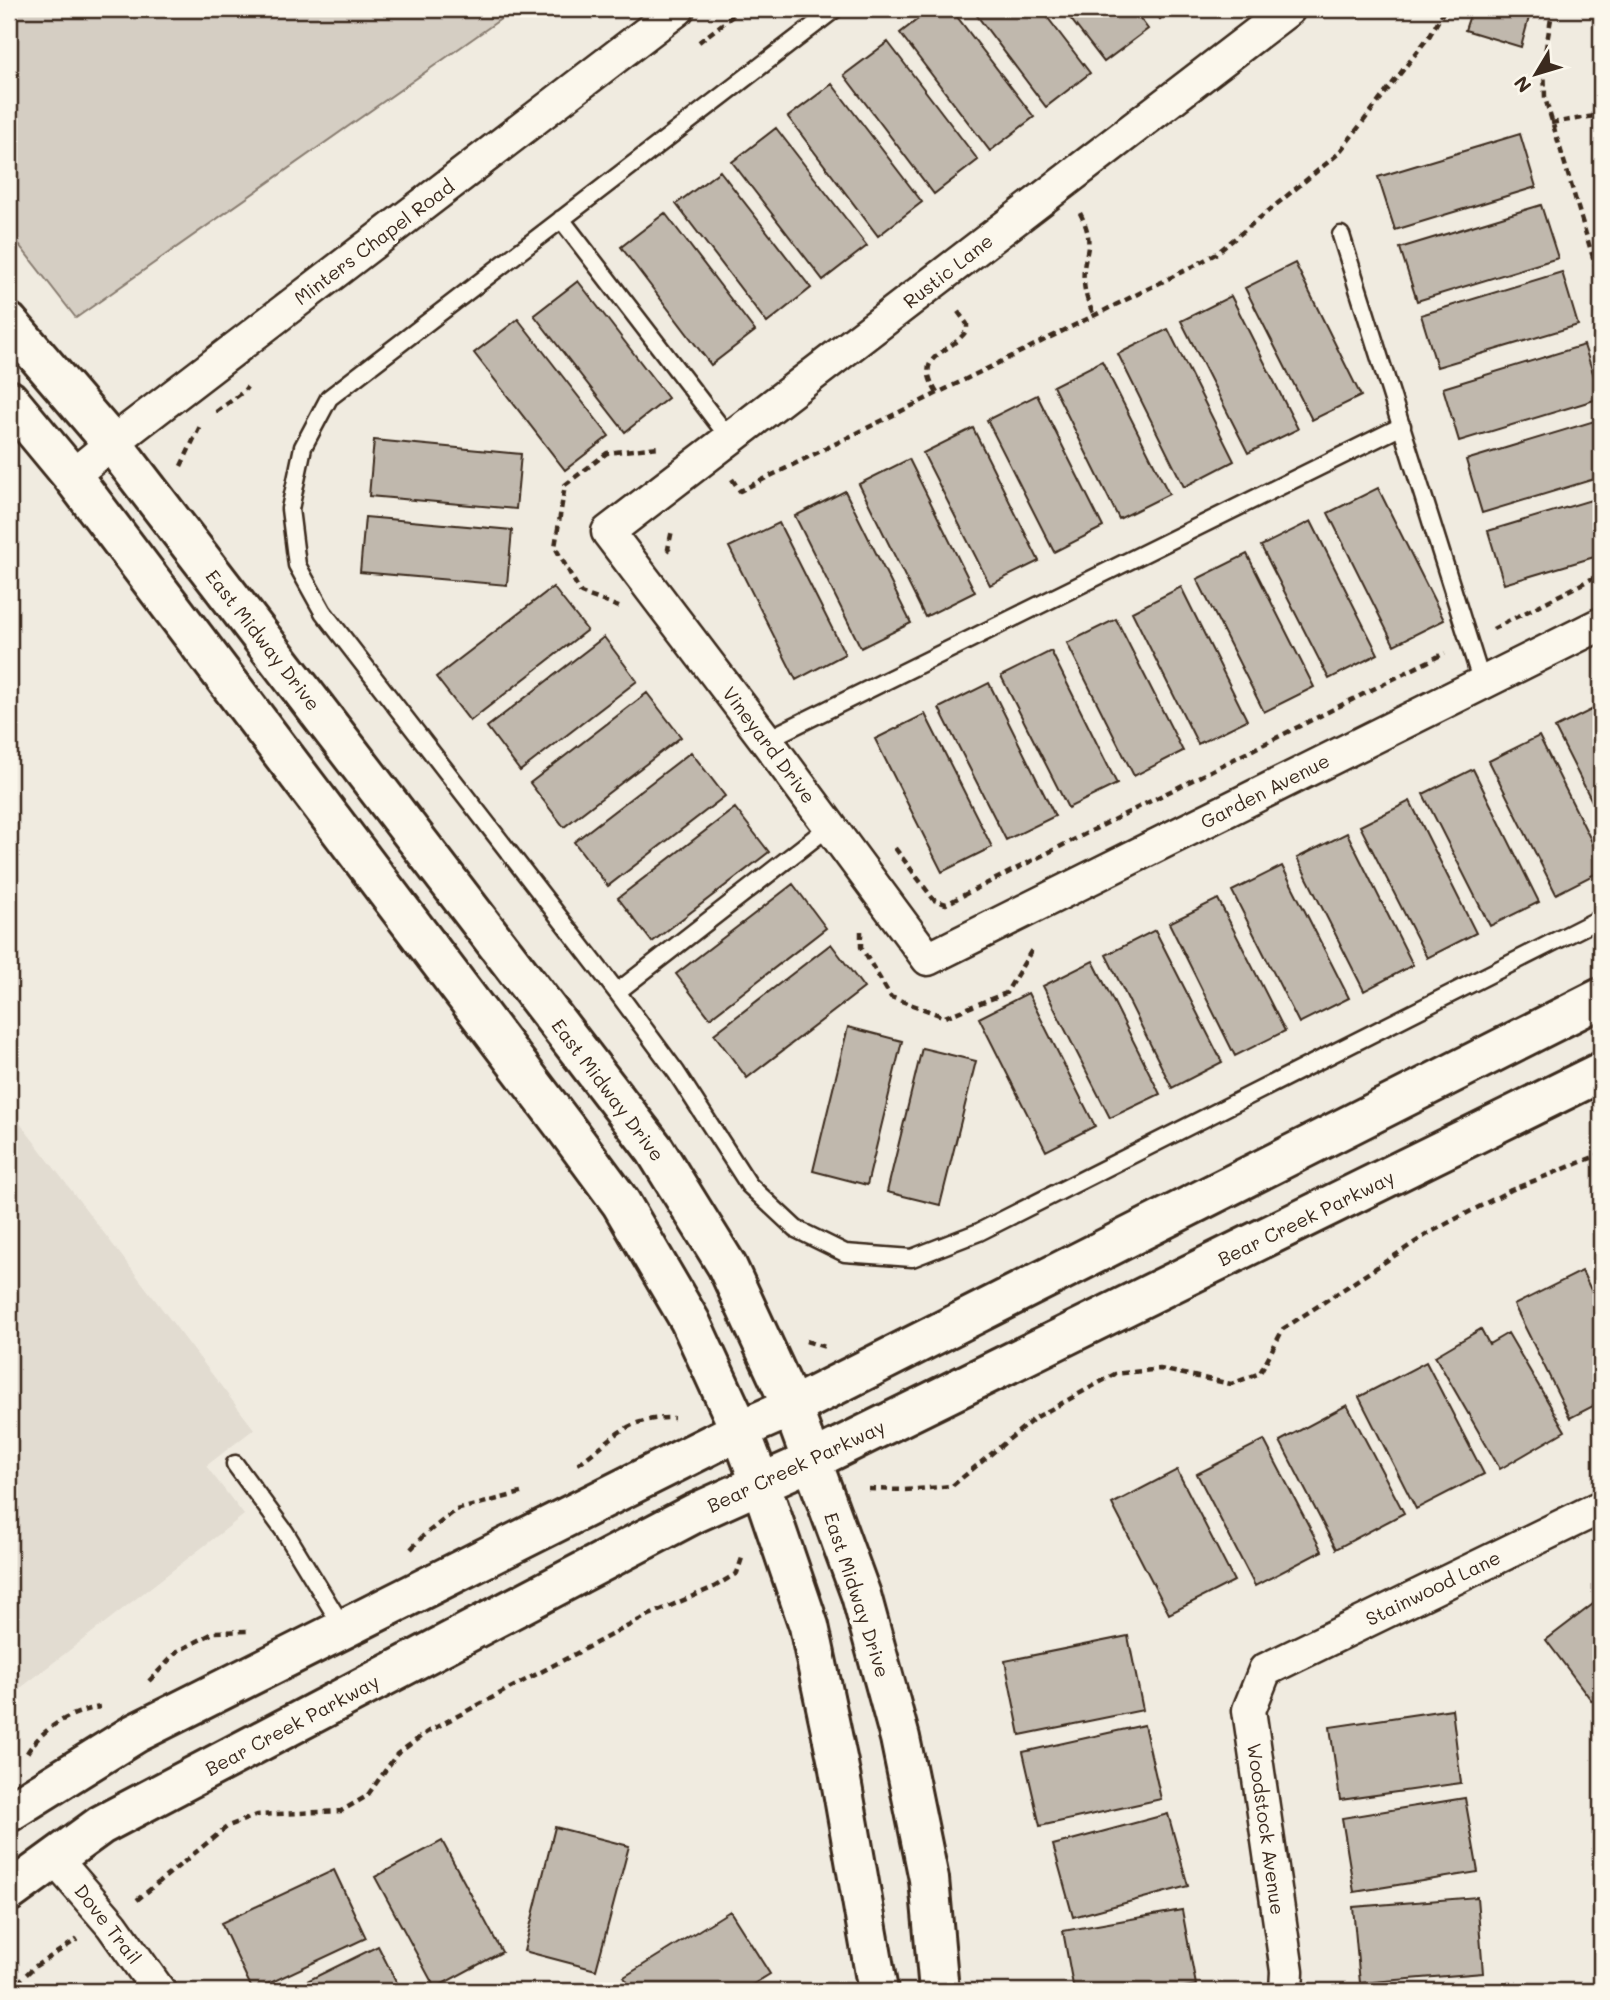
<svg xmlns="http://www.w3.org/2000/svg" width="1610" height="2000" font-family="Mali,sans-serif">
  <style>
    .built { fill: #e2dcd1 }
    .green { fill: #d5cec3; stroke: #887c70; stroke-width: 2 }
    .building { fill: #c0b8ad; stroke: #3b2a1e; stroke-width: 2 }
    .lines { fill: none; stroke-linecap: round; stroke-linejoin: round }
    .service-casing { stroke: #3b2a1e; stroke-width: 21 }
    .minor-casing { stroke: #3b2a1e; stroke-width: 37 }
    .tertiary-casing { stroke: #3b2a1e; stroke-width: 44 }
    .secondary-casing { stroke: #3b2a1e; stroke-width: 44 }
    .path { stroke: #3b2a1e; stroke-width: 4.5; stroke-dasharray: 7 5; stroke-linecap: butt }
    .service { stroke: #fbf7ec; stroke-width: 16 }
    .minor { stroke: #fbf7ec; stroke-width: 32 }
    .tertiary { stroke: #fbf7ec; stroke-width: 38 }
    .secondary { stroke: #fbf7ec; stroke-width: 38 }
    .labels { text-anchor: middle; stroke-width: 7; stroke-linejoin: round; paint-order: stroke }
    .street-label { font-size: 19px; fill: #3b2a1e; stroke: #fbf7ec }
  </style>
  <rect width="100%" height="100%" fill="#f0ebe0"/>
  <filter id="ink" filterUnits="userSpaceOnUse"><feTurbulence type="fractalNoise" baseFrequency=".0143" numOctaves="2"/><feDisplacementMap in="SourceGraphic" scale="14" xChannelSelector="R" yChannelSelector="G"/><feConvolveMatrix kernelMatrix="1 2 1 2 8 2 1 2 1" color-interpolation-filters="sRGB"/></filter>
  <g filter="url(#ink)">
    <!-- built -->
    <path class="built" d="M9 1109 254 1429 206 1466 244 1515 9 1697Z"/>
    <!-- green -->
    <path class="green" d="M9 9H515L76 318 9 232Z"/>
    <!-- building -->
    <path class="building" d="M931 9H951L1034 117 990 151 900 33Z
      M972 9H1041L1090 73 1046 107Z
      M1063 9H1133L1148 29 1104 62Z
      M1152 9H1172L1160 19Z
      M1472 9 1531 10 1521 47 1465 30Z
      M888 42 978 160 934 194 844 75Z
      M832 84 922 202 878 236 788 117Z
      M776 128 867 246 823 280 732 162Z
      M1520 134 1536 187 1395 230 1378 177Z
      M720 171 811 288 767 323 676 204Z
      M1541 205 1558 258 1417 301 1400 248Z
      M665 213 755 331 711 365 621 247Z
      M1295 263 1361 396 1312 420 1245 288Z
      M1562 272 1578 325 1437 367 1421 315Z
      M578 281 668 398 625 432 534 315Z
      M1231 296 1298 429 1248 453 1181 321Z
      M518 319 609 436 565 470 474 353Z
      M1168 329 1234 461 1184 487 1118 354Z
      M1584 345 1601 398 1459 441 1443 388Z
      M1102 361 1169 494 1119 519 1053 386Z
      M1037 395 1103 527 1054 552 987 420Z
      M1601 419V477L1482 513 1466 460Z
      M973 428 1039 561 990 585 923 453Z
      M374 440 521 454 516 509 369 496Z
      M909 459 975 592 925 617 859 484Z
      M1378 488 1444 620 1394 645 1328 513Z
      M845 491 911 623 861 648 795 516Z
      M1601 497V555L1504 584 1488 531Z
      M365 517 512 530 507 585 360 572Z
      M1311 521 1378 654 1329 679 1261 546Z
      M779 523 845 654 796 680 729 547Z
      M1247 554 1314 687 1264 712 1197 579Z
      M553 587 587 630 470 721 436 677Z
      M1181 587 1247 720 1198 744 1132 612Z
      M1116 619 1183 751 1134 776 1067 643Z
      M604 637 637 681 520 771 487 727Z
      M1051 651 1117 784 1068 808 1001 676Z
      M989 683 1055 816 1006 840 939 708Z
      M647 693 681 737 564 827 530 783Z
      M1601 705V819L1555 728Z
      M925 714 992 847 942 872 875 739Z
      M1539 736 1601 860V871L1556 894 1489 761Z
      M691 752 725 796 608 886 574 842Z
      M1473 769 1539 902 1490 926 1423 794Z
      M1410 801 1476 933 1427 958 1360 826Z
      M735 808 769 852 652 942 618 898Z
      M1347 833 1413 965 1364 991 1297 858Z
      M1282 866 1349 998 1299 1023 1232 891Z
      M793 884 826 928 710 1018 676 974Z
      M1218 899 1285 1031 1235 1056 1169 923Z
      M1155 930 1222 1062 1172 1088 1106 955Z
      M831 944 864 988 747 1078 714 1034Z
      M1093 961 1160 1094 1110 1118 1043 986Z
      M1028 993 1095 1126 1046 1151 979 1018Z
      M848 1027 902 1041 867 1185 813 1171Z
      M922 1048 976 1061 940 1205 887 1192Z
      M1582 1271 1601 1311V1402L1570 1418 1514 1305Z
      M1481 1329 1489 1344 1508 1333 1565 1431 1500 1469 1435 1356Z
      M1426 1362 1484 1474 1416 1509 1359 1397Z
      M1347 1405 1404 1513 1336 1549 1280 1441Z
      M1264 1440 1322 1551 1255 1586 1197 1474Z
      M1177 1470 1234 1581 1169 1614 1112 1504Z
      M1601 1598V1694L1592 1701 1546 1640Z
      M1128 1636 1143 1710 1020 1735 1005 1661Z
      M1452 1709 1461 1783 1340 1800 1330 1727Z
      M1144 1725 1161 1799 1040 1826 1023 1752Z
      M1465 1798 1478 1872 1354 1892 1342 1818Z
      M1168 1814 1188 1886 1073 1917 1053 1845Z
      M555 1827 629 1846 596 1970 524 1951Z
      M442 1841 502 1952 435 1988 375 1877Z
      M334 1870 366 1938 253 1991 221 1923Z
      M1477 1897 1483 1973 1360 1983 1353 1907Z
      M1182 1910 1196 1985 1161 1991H1074L1063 1931Z
      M730 1911 770 1974 742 1991H633L624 1977Z
      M378 1946 401 1991H287Z"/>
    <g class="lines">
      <defs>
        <path id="service" d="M835 9 329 398 303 447 290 509 297 565 323 612 617 992 676 1072 749 1185 796 1229 845 1253 912 1258 979 1232 1601 918
          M561 219 730 439
          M1341 235 1482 683
          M766 740 1402 426
          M617 992 830 826
          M235 1464 285 1532 344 1629"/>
        <path id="minor" d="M1289 9 608 532 766 740 928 959 1601 624
          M72 476 112 443 678 9
          M55 1859 112 1925 159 1991
          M1286 1991 1287 1971 1249 1710 1265 1670 1601 1507"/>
        <path id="tertiary" d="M9 1812 136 1733 740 1430 792 1407 1601 998
          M9 1892 101 1825 695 1513 813 1460 1601 1072"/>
        <path id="secondary" d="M9 323 112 443 655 1150 727 1266 792 1407 861 1595 900 1738 929 1879 939 1991
          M9 400 72 476 565 1127 621 1203 690 1321 740 1430 760 1482 809 1626 838 1763 878 1991"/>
      </defs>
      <!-- service casing -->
      <use href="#service" class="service-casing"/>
      <!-- minor casing -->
      <use href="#minor" class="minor-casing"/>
      <!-- tertiary casing -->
      <use href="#tertiary" class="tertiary-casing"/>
      <!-- secondary casing -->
      <use href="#secondary" class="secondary-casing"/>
      <!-- path -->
      <path class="path" d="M1548 9 1552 13 1544 59 1545 98 1601 284
        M699 42 742 9
        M1551 123 1601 115
        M1080 213C1098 248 1081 252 1084 283 1085 295 1089 305 1094 315
        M937 393C912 353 948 357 967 330V324L956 309
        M216 412 243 392 247 387
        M181 466 201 424
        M732 479 740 491 1194 266 1217 253 1338 154 1430 35 1445 9
        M670 551 668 549 672 530
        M619 607 581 593 555 547 565 485 607 453 658 447
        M1493 629 1601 574
        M895 848 934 900 946 904 1445 653
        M861 931V947L891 997 945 1017 1006 993 1033 948
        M806 1341 825 1347
        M578 1464C615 1438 625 1417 674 1418
        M869 1489 905 1490 952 1486 1035 1418 1115 1374 1160 1369 1231 1384 1260 1373 1283 1329 1429 1233 1511 1190 1601 1154
        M411 1549 423 1536 456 1510 521 1493
        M149 1681 178 1651 215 1632 249 1631
        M27 1753C43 1727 71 1712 100 1707
        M137 1900 228 1826 257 1815 341 1811 367 1796 397 1754 427 1732 647 1616 714 1587 737 1573 743 1555
        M9 1991 34 1967 78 1939"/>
      <!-- service -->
      <use href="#service" class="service"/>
      <!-- minor -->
      <use href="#minor" class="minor"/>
      <!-- tertiary -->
      <use href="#tertiary" class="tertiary"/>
      <!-- secondary -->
      <use href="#secondary" class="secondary"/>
    </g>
  </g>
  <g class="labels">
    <!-- street labels -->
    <g class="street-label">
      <text transform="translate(374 242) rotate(-37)" y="7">Minters Chapel Road</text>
      <text transform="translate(948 271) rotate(-38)" y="7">Rustic Lane</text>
      <text transform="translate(263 640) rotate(52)" y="7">East Midway Drive</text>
      <text transform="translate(769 745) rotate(53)" y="7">Vineyard Drive</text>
      <text transform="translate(1265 791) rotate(-27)" y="7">Garden Avenue</text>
      <text transform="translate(608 1090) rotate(53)" y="7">East Midway Drive</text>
      <text transform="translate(1306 1218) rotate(-26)" y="7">Bear Creek Parkway</text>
      <text transform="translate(796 1466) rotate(-25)" y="7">Bear Creek Parkway</text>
      <text transform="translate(1433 1588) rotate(-26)" y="7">Stainwood Lane</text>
      <text transform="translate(857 1595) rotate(72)" y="7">East Midway Drive</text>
      <text transform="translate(292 1725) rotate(-28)" y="7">Bear Creek Parkway</text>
      <text transform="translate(1266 1829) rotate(82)" y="7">Woodstock Avenue</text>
      <text transform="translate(108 1924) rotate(52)" y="7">Dove Trail</text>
    </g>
  </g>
  <!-- margin -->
  <rect width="1610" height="2000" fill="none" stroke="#fbf7ec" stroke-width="35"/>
  <rect x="18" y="18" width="1575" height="1965" fill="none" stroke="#3b2a1e" stroke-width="2.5" filter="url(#ink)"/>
  <!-- north arrow -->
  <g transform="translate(1536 74) rotate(232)" stroke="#fbf7ec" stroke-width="5" paint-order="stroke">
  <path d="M0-5L12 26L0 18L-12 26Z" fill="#3b2a1e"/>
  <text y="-10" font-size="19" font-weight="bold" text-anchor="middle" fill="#3b2a1e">N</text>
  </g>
</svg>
